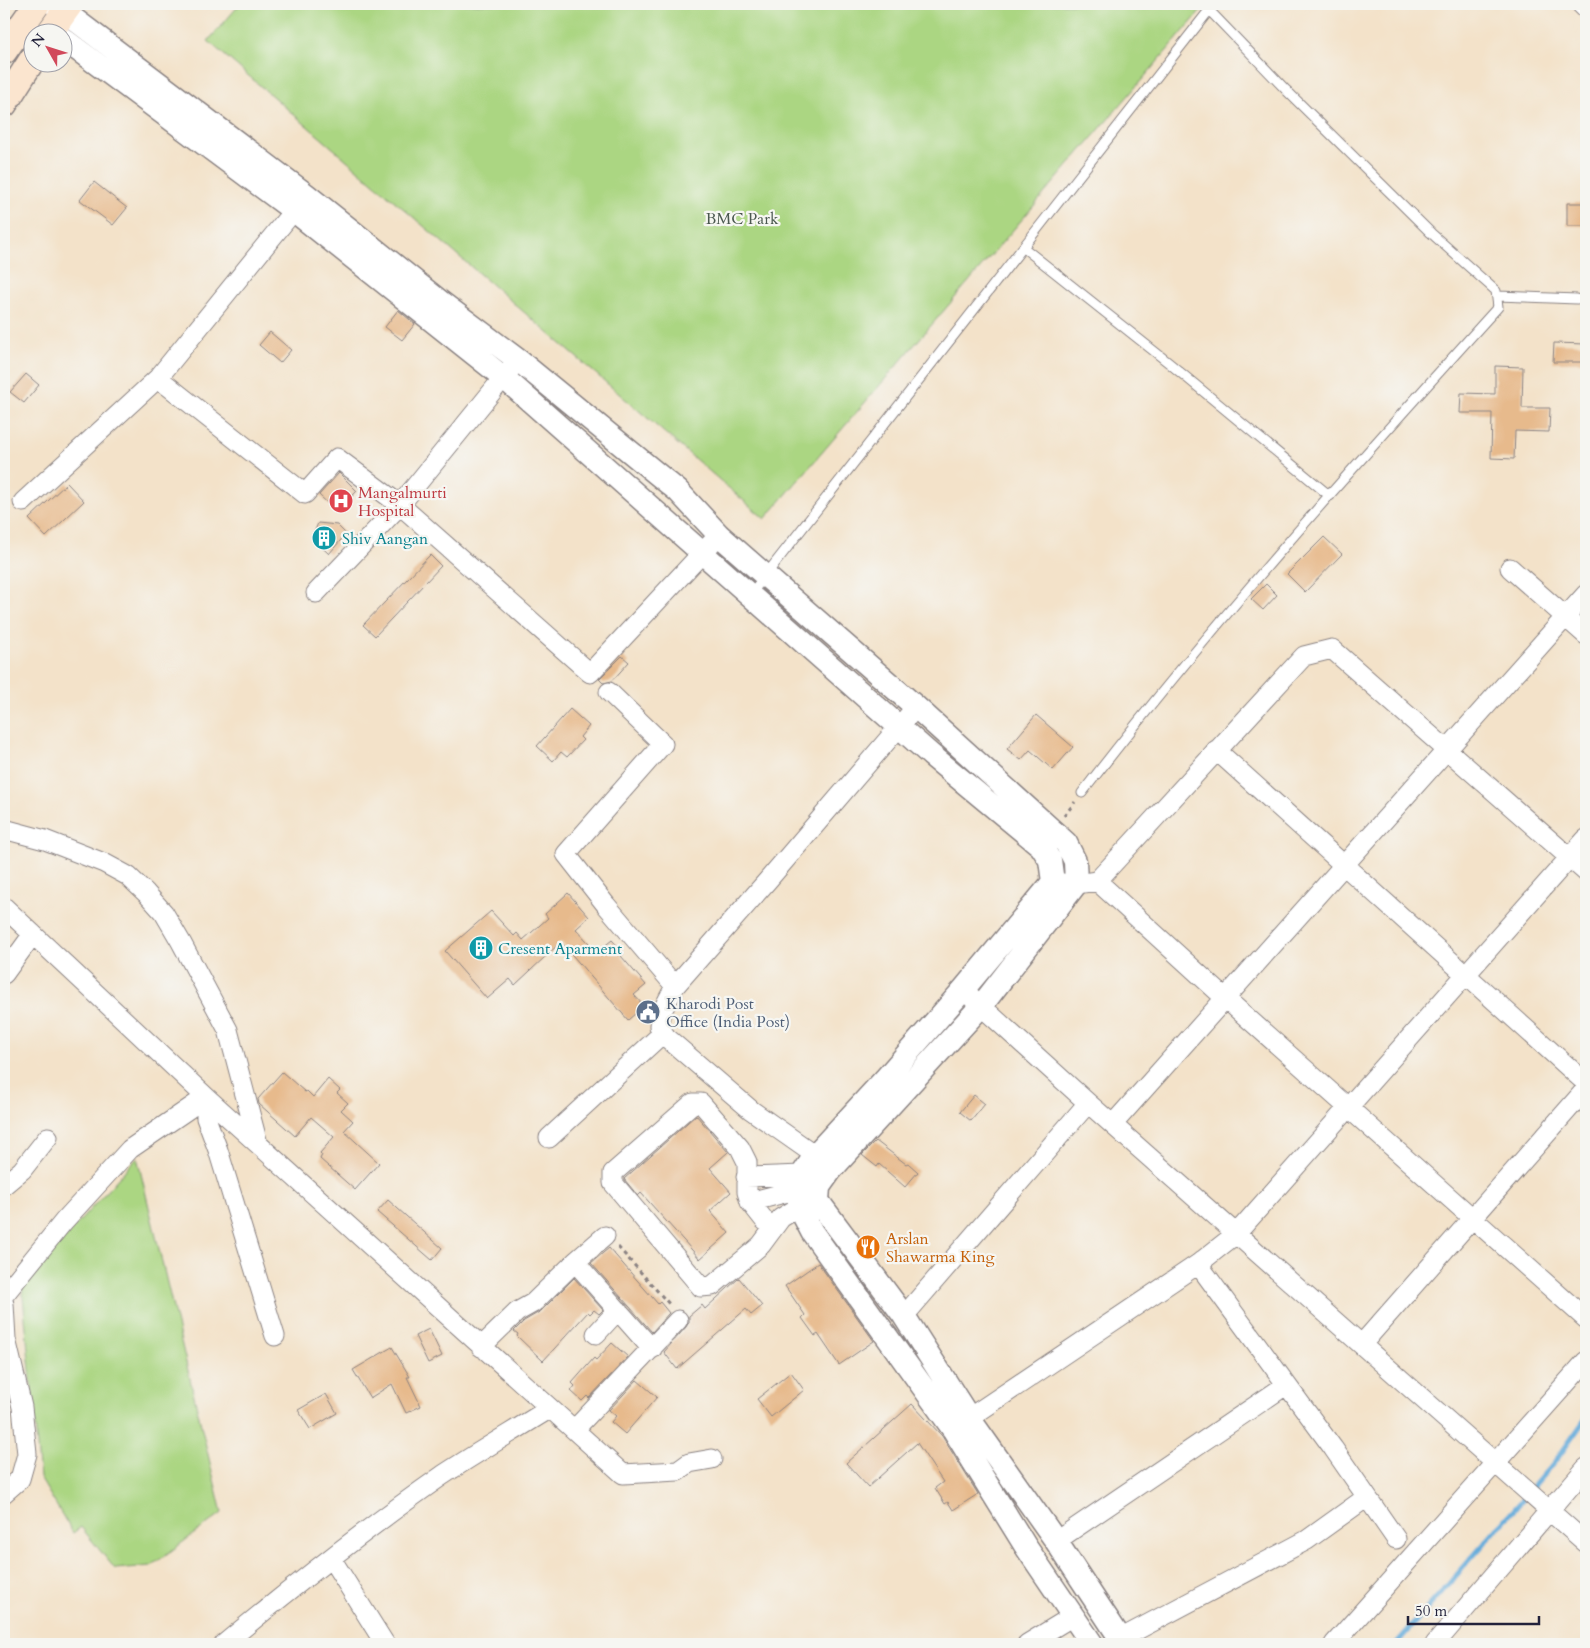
<svg xmlns="http://www.w3.org/2000/svg" width="1590" height="1648" font-family="Cardo,serif">
  <style>
    .green { fill: #abd682; stroke: #667c5e }
    .lines { fill: none; stroke-linecap: round; stroke-linejoin: round }
    .stream { stroke: #63abda; stroke-width: 5 }
    .building { fill: #e7ba8c }
    .service-casing { stroke: #8a8282; stroke-width: 11 }
    .minor-casing { stroke: #8a8282; stroke-width: 21 }
    .tertiary-casing { stroke: #8a8282; stroke-width: 25 }
    .secondary-casing { stroke: #8a8282; stroke-width: 29 }
    .path { stroke: #8a8282; stroke-width: 3; stroke-dasharray: 4 4; stroke-linecap: butt }
    .service { stroke: #fff; stroke-width: 9 }
    .minor { stroke: #fff; stroke-width: 19 }
    .tertiary { stroke: #fff; stroke-width: 22 }
    .secondary { stroke: #fbe5cf; stroke-width: 26 }
    .labels { text-anchor: middle; stroke-width: 4.5; stroke-linejoin: round; paint-order: stroke }
    .park-label { font-size: 16px; fill: #4b5850; stroke: #f6f6f2 }
    .health-label { font-size: 16px; fill: #be3a42; stroke: #f6f6f2; text-anchor: start }
    .culture-label { font-size: 16px; fill: #0d838f; stroke: #f6f6f2; text-anchor: start }
    .service-label { font-size: 16px; fill: #4e5e75; stroke: #f6f6f2; text-anchor: start }
    .food-label { font-size: 16px; fill: #c56008; stroke: #f6f6f2; text-anchor: start }
  </style>
  <rect width="100%" height="100%" fill="#f6f6f2"/>
  <filter id="ink" filterUnits="userSpaceOnUse"><feTurbulence type="fractalNoise" baseFrequency=".02" numOctaves="2"/><feDisplacementMap in="SourceGraphic" scale="10" xChannelSelector="R" yChannelSelector="G"/><feConvolveMatrix kernelMatrix="1 2 1 2 8 2 1 2 1" color-interpolation-filters="sRGB"/></filter>
  <filter id="wash" filterUnits="userSpaceOnUse"><feTurbulence type="fractalNoise" baseFrequency=".0096" numOctaves="4" result="noise"/><feDisplacementMap in="SourceGraphic" scale="20" xChannelSelector="R" yChannelSelector="G"/><feGaussianBlur stdDeviation="1.12" result="paint"/><feColorMatrix in="noise" values="0 0 0 0 0 0 0 0 0 0 0 0 0 0 0 0 0 1.4 0 .05"/><feComposite in="paint" operator="in"/></filter>
  <g filter="url(#wash)">
    <rect width="100%" height="100%" fill="#f3e2c9"/>
    <!-- green -->
    <path class="green" d="M240 4H1207L765 519 208 41Z
      M137 1157 222 1513 151 1566 115 1569 81 1527 73 1533 40 1478 22 1286Z"/>
    <g class="lines">
      <!-- stream -->
      <path class="stream" d="M1531 1489 1557 1459 1586 1418
        M1396 1644 1526 1496"/>
    </g>
    <g id="blocks">
      <!-- building -->
      <path class="building" d="M94 182 127 208 113 225 80 200Z
        M1567 203H1586V226H1567Z
        M398 310 415 324 402 340 385 327Z
        M270 332 291 350 280 363 259 345Z
        M1554 343 1586 344V362H1553Z
        M1495 366 1523 367 1522 408H1550L1549 432 1515 431 1514 459 1491 458 1492 413H1460L1461 393 1495 394Z
        M26 374 39 385 24 403 10 392Z
        M339 473 357 491 337 512 319 495Z
        M67 483 84 501 46 537 29 519Z
        M318 523 337 525 346 534 329 554 312 538Z
        M1324 537 1342 554 1305 592 1287 574Z
        M430 555 441 566 375 636 363 625Z
        M1266 584 1277 595 1263 610 1251 599Z
        M622 656 629 662 612 681 603 683 599 679Z
        M570 709 589 726 580 737 583 740 567 757 561 752 553 761 537 746Z
        M1036 715 1073 747 1053 770 1030 750 1021 760 1007 749Z
        M568 893 589 917 576 929 597 952 612 940 624 953 621 956 646 985 634 995 644 1006 628 1020 561 942 515 985 510 979 487 999 445 951 491 911 514 936 517 933 523 940 548 918 545 914Z
        M282 1072 305 1092 307 1091 313 1097 328 1079 340 1090 337 1093 348 1103 341 1110 353 1121 344 1131 379 1163 355 1190 320 1159 322 1155 320 1153 334 1137 311 1117 295 1136 259 1104 258 1099Z
        M974 1095 985 1104 971 1121 960 1112Z
        M696 1115 728 1152 710 1168 731 1192 710 1211 729 1233 700 1259 641 1193 638 1196 624 1179Z
        M876 1141 906 1164 908 1163 918 1172 905 1187 879 1164 877 1167 862 1155Z
        M388 1200 442 1248 432 1260 377 1212Z
        M609 1248 658 1304 660 1302 669 1313 652 1332 591 1263Z
        M818 1263 874 1341 839 1365 818 1334 815 1336 802 1318 805 1315 785 1286Z
        M574 1278 603 1310 599 1314 594 1310 590 1314 588 1312 543 1361 517 1336 518 1334 514 1331 524 1321 541 1311Z
        M739 1278 762 1306 751 1315 746 1309 677 1369 664 1352 686 1327 689 1322V1316L702 1305 705 1309Z
        M429 1329 442 1356 428 1363 415 1336Z
        M612 1343 628 1357 589 1398 587 1396 582 1401 571 1391 575 1386 572 1383 594 1358 596 1360Z
        M392 1347 410 1377H407L421 1406 406 1413 392 1384 370 1398 353 1370Z
        M791 1372 804 1390 771 1417 757 1399Z
        M637 1380 657 1397 625 1434 611 1422 616 1416 609 1410Z
        M326 1394 337 1413 310 1429 298 1410Z
        M912 1404 942 1436 978 1494 953 1510 948 1502 945 1504 935 1488 943 1482 917 1443 868 1487 846 1463Z"/>
    </g>
  </g>
  <g filter="url(#ink)">
    <use href="#blocks" fill-opacity="0" stroke="#8a8282" stroke-width="1"/>
    <g class="lines">
      <defs>
        <path id="service" d="M1024 248 1169 363 1330 496
          M1497 296 1577 299
          M750 595 1214 4
          M1082 793C1212 624 1355 465 1498 307L1496 291 1431 233 1286 90 1209 10"/>
        <path id="minor" d="M1581 4 1586 9
          M512 367 400 505 590 673 719 535
          M158 378 305 494 337 458 400 505 316 593
          M23 502 158 378 303 199
          M1510 568 1586 635
          M609 692 663 744 566 854 606 905 675 986 768 880 916 707
          M1216 750 1586 1083
          M4 829 45 840 104 863 128 876 146 893 164 913 181 942 228 1030 258 1144
          M1097 881 1225 998 1586 1319
          M1062 883 1076 884 1097 881 1304 656 1332 649 1586 872
          M4 907 206 1097 623 1474 678 1471 689 1463 712 1459
          M4 974 33 934
          M675 986 660 1015 659 1026 666 1037 751 1110 815 1155 825 1164
          M970 996 1088 1103 1586 1543
          M206 1097V1118L218 1150 275 1336
          M1113 1124 1586 594
          M549 1138 663 1033
          M746 1177 802 1175
          M4 1185 22 1170 48 1137
          M750 1202 799 1189
          M765 1221 750 1202 747 1192V1162L740 1148 701 1103H693L613 1173V1183L701 1287 712 1286 761 1245 781 1218 799 1207
          M575 1262 605 1236
          M1198 1264 1333 1448 1396 1539
          M4 1295 64 1221 130 1149 206 1097
          M4 1304 6 1339 22 1407 27 1454 20 1479 4 1493
          M904 1316 1088 1103
          M596 1334 618 1310
          M1362 1344 1586 1089
          M481 1347 517 1312 533 1303 575 1262 652 1349
          M969 1418 1198 1264 1236 1234 1586 839
          M575 1429 678 1320
          M1056 1541 1286 1385
          M331 1558 385 1644
          M1120 1639 1307 1540 1367 1497
          M224 1644C295 1585 367 1528 443 1475 478 1452 514 1431 549 1409
          M1027 1644 1073 1616
          M1334 1644 1586 1361
          M1435 1644 1586 1468"/>
        <path id="tertiary" d="M54 4 308 196 442 303 518 360 678 491 719 535 916 707 1066 843 1075 861 1076 884 982 1005 831 1170 819 1187 818 1201 904 1316 969 1418 1056 1541 1124 1644
          M62 38 293 210 503 377 931 755 1041 846 1050 860 1053 882 963 990 885 1079 815 1155 802 1175 799 1189V1207L812 1232 953 1429 1026 1547 1092 1644"/>
        <path id="secondary" d="M50 32 70 4
          M4 51 37 4
          M4 104 32 60"/>
      </defs>
      <!-- service casing -->
      <use href="#service" class="service-casing"/>
      <!-- minor casing -->
      <use href="#minor" class="minor-casing"/>
      <!-- tertiary casing -->
      <use href="#tertiary" class="tertiary-casing"/>
      <!-- secondary casing -->
      <use href="#secondary" class="secondary-casing"/>
      <!-- path -->
      <path class="path" d="M1064 816 1075 802
        M618 1247 670 1305"/>
      <!-- service -->
      <use href="#service" class="service"/>
      <!-- minor -->
      <use href="#minor" class="minor"/>
      <!-- tertiary -->
      <use href="#tertiary" class="tertiary"/>
      <!-- secondary -->
      <use href="#secondary" class="secondary"/>
    </g>
  </g>
  <!-- icons -->
  <defs>
    <symbol id="hospital-disc" viewBox="-11 -11 22 22"><circle r="9.5" fill="#e0444e" stroke="#f6f6f2"/><path d="M-5-5h3v3.5h4V-5h3V5h-3V1.5h-4V5h-3Z" fill="#fff"/></symbol>
    <symbol id="building-disc" viewBox="-11 -11 22 22"><circle r="9.5" fill="#0f9aa8" stroke="#f6f6f2"/><path d="M-4-6H4V6H1V3H-1V6H-4ZM-2.5-4.3h1.7v1.8h-1.7ZM.8-4.3h1.7v1.8H.8ZM-2.5-1h1.7V.8h-1.7ZM.8-1h1.7V.8H.8Z" fill="#fff"/></symbol>
    <symbol id="civic-disc" viewBox="-11 -11 22 22"><circle r="9.5" fill="#5c6f8a" stroke="#f6f6f2"/><path d="M-.6-6.5H3V-4.5H.6V-3L4-1V1h2V6H-6V1h2V-1L-.6-3ZM-1.2 2.5V6h2.4V2.5Z" fill="#fff"/></symbol>
    <symbol id="restaurant-disc" viewBox="-11 -11 22 22"><circle r="9.5" fill="#e8710a" stroke="#f6f6f2"/><path d="M-5-6h1v4h1v-4h1v4h1v-4h1v5L-1.5 .5V6h-2V.5L-5-1ZM5-6V6H3V1.5H1.5Q1.5-4 5-6Z" fill="#fff"/></symbol>
  </defs>
  <g fill-rule="evenodd">
    <use href="#hospital-disc" x="327" y="487" width="28" height="28"/>
    <use href="#building-disc" x="310" y="524" width="28" height="28"/>
    <use href="#building-disc" x="467" y="934" width="28" height="28"/>
    <use href="#civic-disc" x="634" y="998" width="28" height="28"/>
    <use href="#restaurant-disc" x="854" y="1233" width="28" height="28"/>
  </g>
  <g class="labels">
    <!-- park labels -->
    <g class="park-label">
      <text x="742" y="224">BMC Park</text>
    </g>
    <!-- health labels -->
    <g class="health-label">
      <text x="358" y="498">Mangalmurti<tspan x="358" dy="18">Hospital</tspan></text>
    </g>
    <!-- culture labels -->
    <g class="culture-label">
      <text x="342" y="544">Shiv Aangan</text>
      <text x="498" y="954">Cresent Aparment</text>
    </g>
    <!-- service labels -->
    <g class="service-label">
      <text x="666" y="1009">Kharodi Post<tspan x="666" dy="18">Office (India Post)</tspan></text>
    </g>
    <!-- food labels -->
    <g class="food-label">
      <text x="886" y="1244">Arslan<tspan x="886" dy="18">Shawarma King</tspan></text>
    </g>
  </g>
  <!-- margin -->
  <rect width="1590" height="1648" fill="none" stroke="#f6f6f2" stroke-width="20"/>
  <!-- north arrow -->
  <g transform="translate(48 48) rotate(309)"><circle r="24" fill="#f6f6f2" stroke="#a1a1a9"/>
  <path d="M0-4L9 19L0 12L-9 19Z" fill="#d1495b"/>
  <text y="-8" font-size="14" font-weight="bold" text-anchor="middle" fill="#22223b">N</text>
  </g>
  <!-- scale -->
  <path d="M1408 1616v8h131v-8" fill="none" stroke="#22223b" stroke-width="2.5"/>
  <text x="1415" y="1616" font-size="15" fill="#22223b" stroke="#f6f6f2" stroke-width="4" paint-order="stroke">50 m</text>
</svg>
